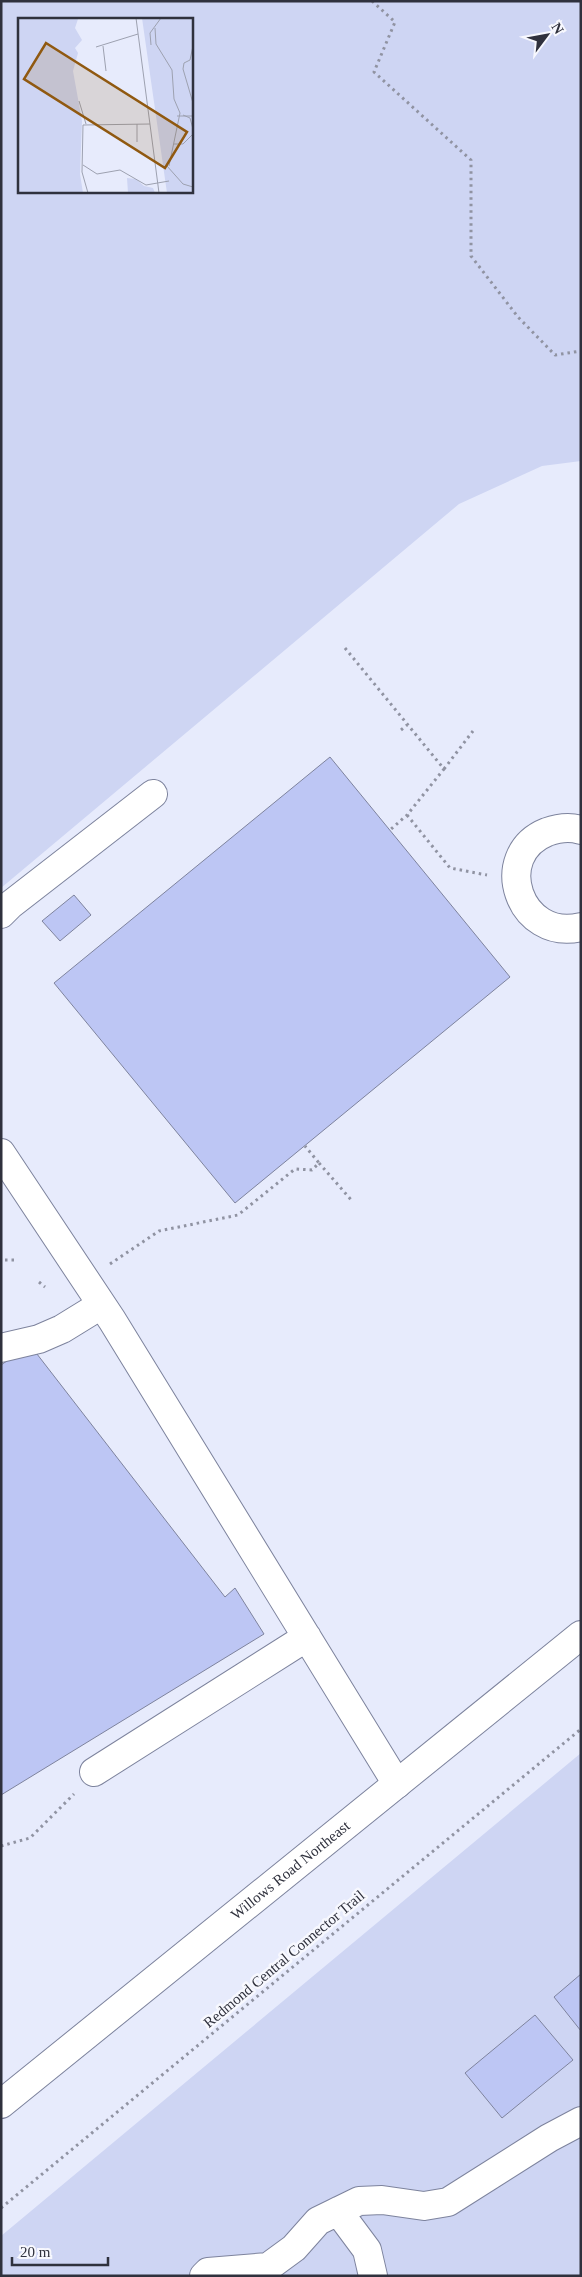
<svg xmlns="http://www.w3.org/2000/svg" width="582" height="2277" font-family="'Times New Roman',serif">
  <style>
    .green { fill: #ced5f3; fill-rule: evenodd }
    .building { fill: #bdc6f4; stroke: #7e839d }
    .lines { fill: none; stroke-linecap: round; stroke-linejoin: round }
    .minor-casing { stroke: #7d839d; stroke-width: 30 }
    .major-casing { stroke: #7d839d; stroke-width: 30 }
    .path { stroke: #9093a2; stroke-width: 3; stroke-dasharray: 2.5 4; stroke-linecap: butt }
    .minor { stroke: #fff; stroke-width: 28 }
    .major { stroke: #fff; stroke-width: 28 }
    .labels { text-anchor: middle; stroke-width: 5; stroke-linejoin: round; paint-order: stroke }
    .street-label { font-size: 15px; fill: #2f313d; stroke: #f7f8fe }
    .inset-road { fill: none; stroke: #9da1b0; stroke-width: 1 }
    .view { fill: #905910; fill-opacity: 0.15; stroke: #905910; stroke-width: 2.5 }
    .inset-edge { fill: none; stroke: #2f313d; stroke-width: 2.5 }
  </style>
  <rect width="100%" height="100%" fill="#e7ebfc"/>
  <!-- green -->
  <path class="green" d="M1 1H581V461L542 466 459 504 1 888ZM19 19H191V191H19Z
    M581 1753V2276H1V2236Z"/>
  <!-- building -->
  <path class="building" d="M330 757 510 977 235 1203 54 983Z
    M74 895 91 915 60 941 42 921Z
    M30 1345 225 1597 235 1588 264 1634 1 1795V1365Z
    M581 1974V2031L554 1997Z
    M535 2015 573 2060 502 2118 465 2073Z"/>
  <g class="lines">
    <defs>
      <path id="minor" d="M581 830C569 826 558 828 547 832 490 855 519 942 581 927
        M1 914 10 905 153 794
        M1 1153 112 1320 397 1784
        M1 1348 39 1339 62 1329 101 1305
        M94 1772 307 1637
        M338 2211 367 2250 373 2276
        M204 2276 208 2272 268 2267 294 2248 318 2221 359 2201 382 2200 424 2206 448 2202 549 2138 581 2121"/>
      <g id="major">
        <path id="s1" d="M1 2104 581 1635"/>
      </g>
    </defs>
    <!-- minor casing -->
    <use href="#minor" class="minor-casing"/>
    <!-- major casing -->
    <use href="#major" class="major-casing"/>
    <!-- path -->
    <path class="path" d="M372 1 395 22 374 72 471 160V256L518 317 555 355 581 351
      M345 648 444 769 407 815 390 830
      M401 730 407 725
      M444 769 473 731
      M407 815 450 868 487 875
      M319 1163 353 1202
      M5 1260H16
      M110 1264 159 1231 238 1215 295 1169 312 1170 319 1163 305 1146
      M39 1282 45 1287
      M1 1846 30 1838 74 1794
      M1 2208 581 1729"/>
    <!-- minor -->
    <use href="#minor" class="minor"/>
    <!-- major -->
    <use href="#major" class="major"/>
  </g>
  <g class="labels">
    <!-- street labels -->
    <g class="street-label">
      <text dy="5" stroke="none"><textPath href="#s1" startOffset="372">Willows Road Northeast</textPath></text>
      <text transform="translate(284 1959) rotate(-40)" y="5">Redmond Central Connector Trail</text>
    </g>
  </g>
  <!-- overview -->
  <g transform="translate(18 18)">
    <rect width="175" height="175" fill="#e7ebfc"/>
    <path d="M0 0 60 1 57 10 64 22 57 30 60 35 55 53 64 103 62 156 65 175H0ZM124 0H175V175H149ZM109 160 118 161 126 168 135 170 137 175H110Z" fill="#ced5f3"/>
    <path class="inset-road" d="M118 0 141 175M137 10 138 26 154 52 156 81 162 95 151 148M133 27 132 15 143 0M85 28 88 53M175 28 172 42 166 45 165 51 175 85M78 29 120 16M61 83 68 106M165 97 172 100 175 111M159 98H175M119 106V124M156 126H165L175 116M65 147 79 156 102 152 128 167 151 163M149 148 165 166 175 169M70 175 64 154 65 107 132 106"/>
    <path class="view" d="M28 25 169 114 147 150 6 61Z"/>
    <rect width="175" height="175" class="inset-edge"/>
  </g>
  <!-- border -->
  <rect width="582" height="2277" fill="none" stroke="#2f313d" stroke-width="5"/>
  <!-- north arrow -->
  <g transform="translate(547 35) rotate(58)" stroke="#f7f8fe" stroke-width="4" paint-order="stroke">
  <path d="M0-4L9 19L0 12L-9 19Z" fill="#2f313d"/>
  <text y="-8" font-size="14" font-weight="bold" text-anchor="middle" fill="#2f313d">N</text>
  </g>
  <!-- scale -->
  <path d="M12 2257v8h96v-8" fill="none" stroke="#2f313d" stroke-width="2.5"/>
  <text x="20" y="2257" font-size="15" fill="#2f313d" stroke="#f7f8fe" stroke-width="4" paint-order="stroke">20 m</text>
</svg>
